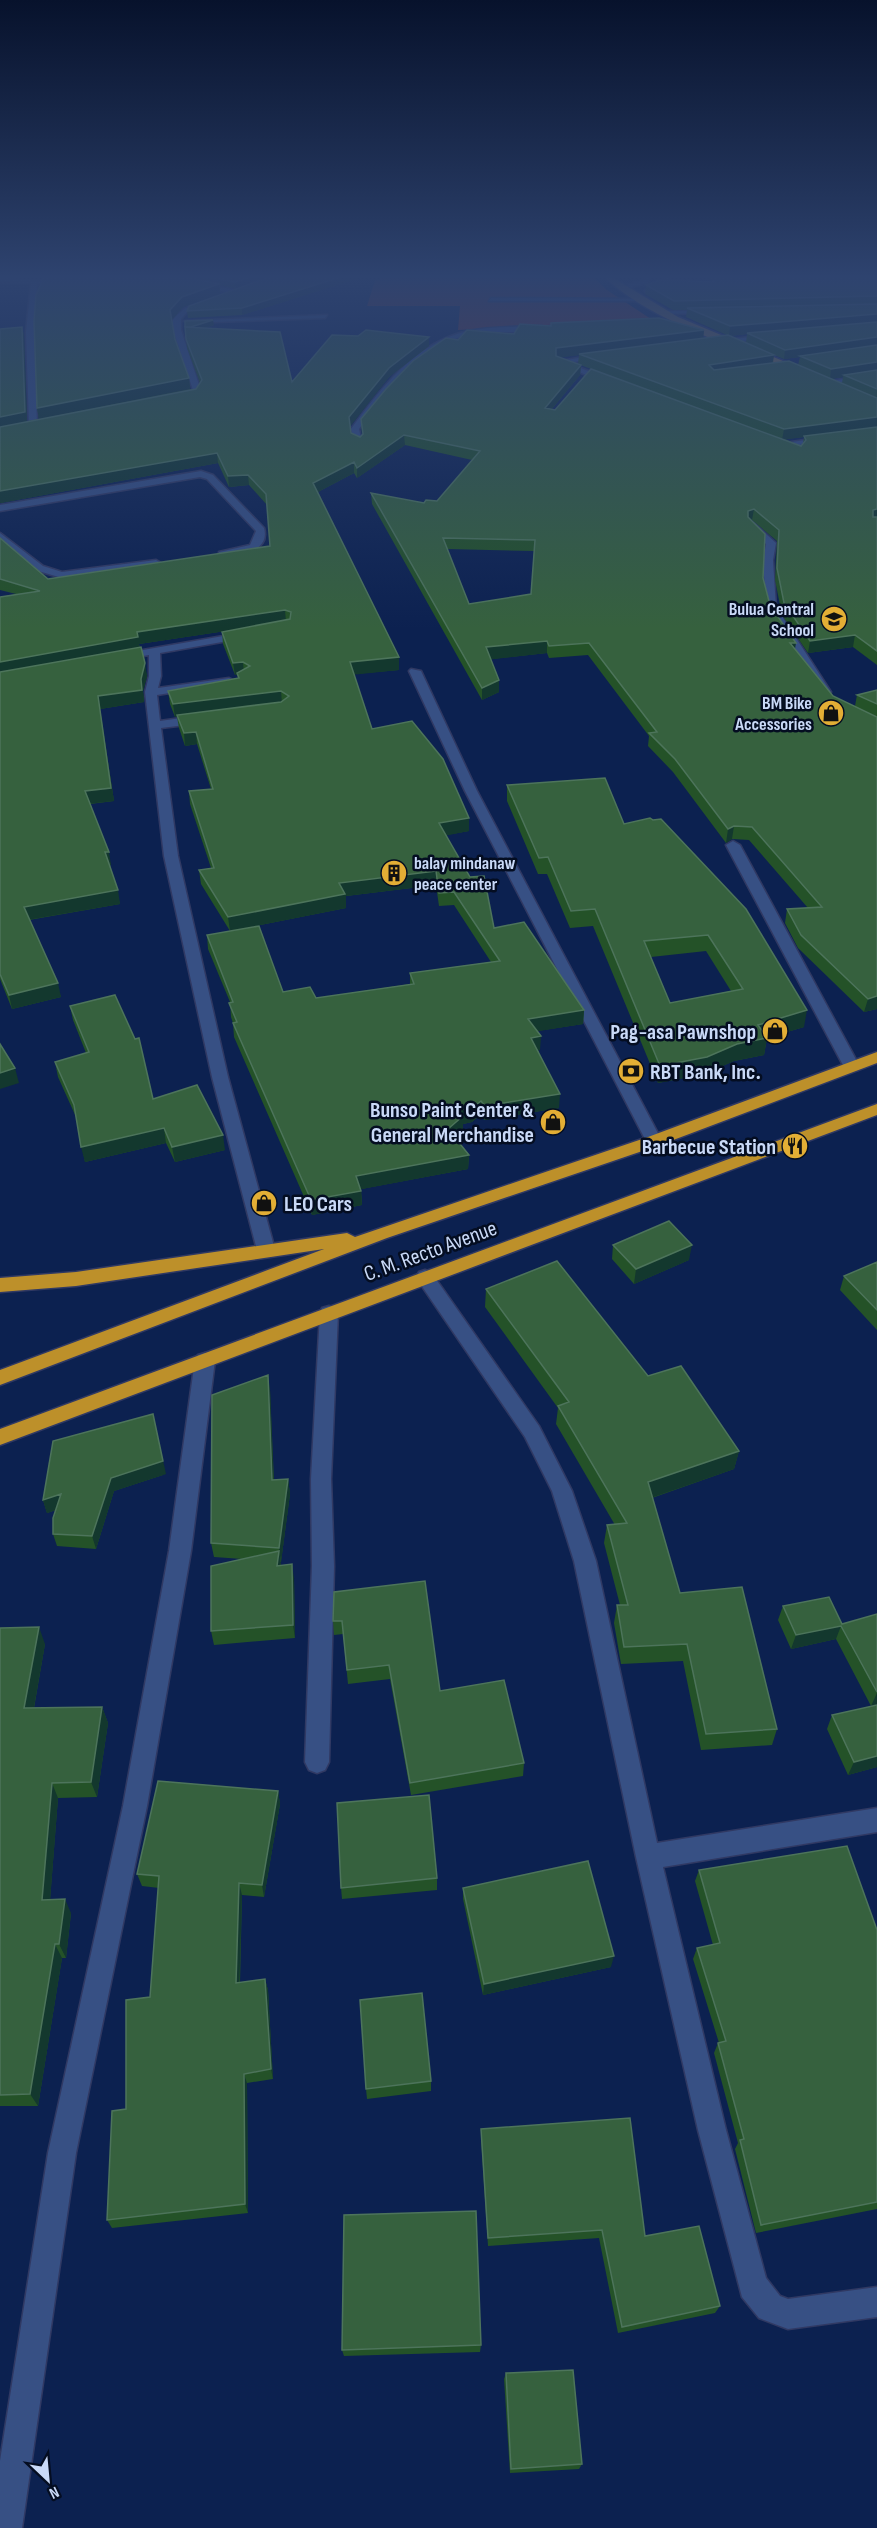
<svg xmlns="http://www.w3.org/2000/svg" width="877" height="2528" font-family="'Sofia Sans Condensed',sans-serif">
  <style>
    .green { fill: #773433 }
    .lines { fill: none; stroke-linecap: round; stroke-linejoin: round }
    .minor-casing { stroke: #303963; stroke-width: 3 }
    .major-casing { stroke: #303963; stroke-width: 3 }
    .highway-casing { stroke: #303963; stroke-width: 3 }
    .minor { fill: #375084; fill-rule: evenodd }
    .major { fill: #87764e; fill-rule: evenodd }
    .highway { fill: #bd902a; fill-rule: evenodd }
    .wall { fill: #245228; fill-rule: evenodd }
    .shaded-wall { fill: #13382e }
    .building { fill: #36613e; stroke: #4d745b; stroke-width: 1.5; fill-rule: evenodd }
    .labels { text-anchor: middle; stroke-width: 5; stroke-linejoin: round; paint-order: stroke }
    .far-poi-label { font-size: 18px; font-weight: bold; fill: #c9d9f7; stroke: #040d21; text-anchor: end }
    .poi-label { font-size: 22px; font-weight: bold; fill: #c9d9f7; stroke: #040d21; text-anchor: end }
    .street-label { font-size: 22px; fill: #c9d9f7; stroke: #040d21 }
  </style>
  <rect width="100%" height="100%" fill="#0c2150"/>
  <!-- green -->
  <path class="green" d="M393 276H592L607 290 651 319 458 330 460 306H367L375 280Z"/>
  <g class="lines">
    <defs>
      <path id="minor" d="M645 276H651L648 283 621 289 618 287 643 281Z
        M667 276H673L663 286 645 292V290L659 284Z
        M0 278 67 283 37 284 34 332 37 426 33 428 29 426 26 332 31 283 0 282Z
        M197 283 236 290 239 292 236 294 195 286Z
        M491 298 641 299 644 301H489Z
        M208 300 213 301 188 311 181 319V330L201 391 176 400V396L193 390 173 330V319L184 309Z
        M664 311H710L713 313 662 314Z
        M327 315 325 318 188 323 184 321Z
        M542 326 545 330C520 334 495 330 470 335 420 344 387 391 359 429L362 443 358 446 354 443 351 429C381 388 416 342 468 331 492 326 518 327 542 326Z
        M774 334 771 338 714 344 710 342Z
        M607 353 604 357 568 363 611 380 608 384 555 362Z
        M877 373V377L830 384 826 382Z
        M877 429V435L776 448 772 445Z
        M201 471 213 475 264 528C271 552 236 559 219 556V552L250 545 256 531 207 479 200 477 0 511V505Z
        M748 523H754L776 543 773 560 776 607 831 692 829 694H821L766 607 763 560 766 544 748 527Z
        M0 533 43 566 62 572 156 560 161 563 156 566 62 578 35 570 0 541Z
        M246 632 250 633V637L160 653 161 676 158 688 229 678 235 681 233 683 157 695 160 721 202 715 208 719 202 723 161 728 178 856 228 1077 275 1250 272 1254H260L257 1250 212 1077 164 856 145 692 149 676V655L143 656 138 653 143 650Z
        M411 669 421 671 477 791 662 1141 660 1145H648L646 1141 465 791 409 671Z
        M733 841 740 845 860 1067 858 1070H846L844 1067 726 845Z
        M425 1270 431 1272 539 1426 572 1491 596 1561 657 1843 877 1808V1832L663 1867 726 2130 766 2278 780 2296 788 2299 877 2287V2317L788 2329 759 2318 742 2297 698 2130 636 1857 574 1561 552 1491 525 1437 419 1282 416 1277 419 1272Z
        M329 1306 336 1308 338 1313 331 1479 334 1566 329 1762 325 1770 317 1773 309 1770 305 1762 312 1566 311 1479 320 1313 322 1308Z
        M205 1353 212 1355 215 1360 191 1551 147 1806 76 2153 22 2528H0V2461L48 2153 123 1806 169 1551 195 1360 198 1355Z"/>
      <path id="major" d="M603 276H610L678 317 807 371 800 373C737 347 653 323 603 276Z"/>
      <path id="highway" d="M877 1052V1063L660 1145 387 1238 0 1385V1370L324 1249 76 1286 0 1292V1278L76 1272 347 1233 355 1237 648 1137Z
        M877 1104V1115L0 1445V1429Z"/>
    </defs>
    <!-- minor casing -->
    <use href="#minor" class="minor-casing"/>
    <!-- major casing -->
    <use href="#major" class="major-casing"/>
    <!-- highway casing -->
    <use href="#highway" class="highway-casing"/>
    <!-- minor -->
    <use href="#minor" class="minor"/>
    <!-- major -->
    <use href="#major" class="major"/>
    <!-- highway -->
    <use href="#highway" class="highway"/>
  </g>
  <!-- wall -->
  <path class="wall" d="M50 276H365L242 315 188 318 187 311 236 289 220 285V294L183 307 172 320 175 339 189 378 190 389H196L200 383 187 348 185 321 214 325 205 328 292 382 358 336 429 337V346L389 377 350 426 351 433 360 437 362 435 361 419 458 340 514 334 551 326 704 330 703 338 746 343 747 334 729 336 686 317 687 310H673L645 294 646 285 710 282 707 276H877V665L853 647 808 653 782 615 775 580 777 541 752 520 751 521 763 578 770 605 795 649 833 696 855 706 857 695 877 690V1009L864 1012 798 948 785 923 787 909 808 908 749 840 732 839 726 843 673 772 648 746 649 736 588 655 549 658 547 653 491 659 499 692 482 700 372 504 371 493 424 503 437 501 472 460 405 445 357 478 354 473 318 492 399 657V670L354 674 372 729 469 831 446 835 494 928 584 1010 583 1024 537 1031 540 1050H538L559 1108 485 1120 480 1115 472 1122 463 1124V1130L455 1137 469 1155 468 1169 361 1189 362 1205 312 1215 234 1037 233 1023 231 1017 230 1002 208 949 207 935 283 992 316 998 410 984V973L491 962 454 905 439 906 436 885 346 896V908L230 931 201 884 199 870 211 868 190 804 189 791 211 789 197 744 185 746 179 728 177 717H175L170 704 168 691 238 678 237 675H235L223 644 222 632 232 630 139 644 147 676 143 691 144 702 100 709 114 801 90 804 111 865H110L120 904 29 920 61 997 12 1009 0 979V597L16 594 0 590V538L48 579 270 546 267 505 249 485 229 487 218 463 0 503 22 327 24 336 27 421 39 419 37 408ZM579 355 578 364 591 369 555 410H551L580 375 581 365 558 357ZM774 355 784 359 800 357 798 365 773 363ZM843 377 842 383 831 379ZM804 437 803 443 801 446 785 439ZM447 549 534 551 531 594 469 604Z
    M507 785 624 824 804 1027 767 1038 764 1055 734 1061 704 1074 658 1083 593 926 570 928 547 874H538L507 801ZM706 951 731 991 670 1003 651 957Z
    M70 1006 153 1099 225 1150 175 1162 166 1143 85 1162 76 1117 58 1077 55 1062 86 1053 73 1020Z
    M613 1245 689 1260 634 1284 612 1259Z
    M877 1262V1330L840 1290 844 1276Z
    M486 1289 648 1376 739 1451 734 1469 652 1498 680 1593 777 1729 772 1745 701 1750 683 1661 621 1664 614 1623 617 1605H620L604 1543 607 1525H615L556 1424 558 1408 485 1307Z
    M270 1390 274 1480 288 1479 290 1494 281 1562H280L281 1565 294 1578 295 1638 214 1645 211 1631 242 1559 214 1557 211 1543Z
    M166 1474 114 1491 96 1549 57 1546 53 1534 56 1510 47 1513 43 1500Z
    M334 1592 440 1691 524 1763 523 1776 411 1795 390 1679 348 1684 343 1634 334 1635 333 1621Z
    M783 1606 842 1624 877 1614V1704L871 1706 836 1639 791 1649 778 1620Z
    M0 1628 45 1644 34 1708 102 1707 108 1723 97 1797 58 1798 50 1900 71 1913 66 1958H62L38 2106H0Z
    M877 1705V1767L848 1775 827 1729 832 1715Z
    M278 1791 280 1804 264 1897 242 1895 240 1983 265 1979 268 1990 273 2079 247 2083 248 2213 112 2228 107 2220 126 2109 150 1997 159 1888 142 1886 137 1874Z
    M699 1870 877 1930V2209L756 2233 735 2149 738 2143 714 2053 718 2043H719L693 1959 697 1948 713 1945 695 1881Z
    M437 1878V1890L342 1899 341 1888Z
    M463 1888 611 1967 483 1995 463 1899Z
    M431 2081V2091L367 2099 366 2089Z
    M481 2129 645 2236 720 2306 715 2313 618 2333 599 2238 488 2246 481 2138Z
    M481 2345 480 2352 344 2356 342 2350Z
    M506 2373 582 2464 579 2469 510 2473 504 2379Z"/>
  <!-- shaded-wall -->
  <path class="shaded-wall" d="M254 276H274L236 289 235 282Z
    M344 276H365L242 315V308Z
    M219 284 220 294 183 307 171 321 170 310 182 297Z
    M877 314V323L747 333V334L729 336 730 326Z
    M213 320 214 325 186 334V329Z
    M22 327 24 336 27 422 0 427V417Z
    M704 330 703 339 556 358V348Z
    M429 337V346L389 377 349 428V417L389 368Z
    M877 337V346L800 356V357L784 359 785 350Z
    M774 355 772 364 708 375 709 365Z
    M877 362V372L844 375 843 377 830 379 831 369Z
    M581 365 580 375 544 418 545 408Z
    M189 378 190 389 39 419 37 408Z
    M877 417V427L782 440 784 429Z
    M404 435 405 445 357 478V468Z
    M217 453 218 463 0 503V491Z
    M354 462V473L314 494 313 483Z
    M248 475 249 485 229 487 228 476Z
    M754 509 752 520 746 522 748 511Z
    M877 509V519L871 521 873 510Z
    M285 610 286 622 139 644 140 649 0 675V662L137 632Z
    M855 635 853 647 808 653 810 641Z
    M547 641V653L486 660V647Z
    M790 643H796L794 655Z
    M399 657V670L351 675 350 662Z
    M243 662 244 674 235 675 233 663Z
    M145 663 147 676 143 691 144 702 100 709 114 801 87 804 85 791 98 696 141 679Z
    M499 680V692L482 700V688Z
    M281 691 282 704 175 717 173 704Z
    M196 732 197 744 185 746 184 733Z
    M469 818V831L439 837V823Z
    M734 826 732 839 726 843 728 829Z
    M105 852H109L111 865 108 866Z
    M436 871V885L346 896V908L230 931 228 917 339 883Z
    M118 890 120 904 27 920 24 907Z
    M58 983 61 997 12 1009 9 995Z
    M877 996V1009L864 1012 868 999Z
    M584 1010 583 1024 527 1033 528 1019Z
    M807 1010 804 1027 767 1038 764 1055 734 1061 704 1074 658 1083 660 1066 758 1025Z
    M541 1036 540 1050 530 1052 531 1038Z
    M15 1068 19 1083 0 1089V1073Z
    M560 1094 559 1108 485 1120V1106Z
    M481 1101 480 1115 472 1122 463 1124V1130L448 1143V1129L458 1110Z
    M164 1128 166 1143 85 1162 81 1147Z
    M223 1135 225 1150 175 1162 172 1147Z
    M469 1155 468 1169 357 1190 356 1176Z
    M361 1191 362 1205 312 1215 311 1200Z
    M692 1245 689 1260 634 1284 636 1269Z
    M268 1375 270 1390 274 1494 272 1480Z
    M153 1414 166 1474 114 1491 96 1549 92 1536 111 1478Z
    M739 1451 734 1469 645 1500 648 1482Z
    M288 1479 290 1494 281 1562 279 1548Z
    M61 1494 65 1507 47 1513 43 1500Z
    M279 1551 281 1565 277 1566Z
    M292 1564 294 1578 295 1638 293 1625Z
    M841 1626 836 1639 791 1649 796 1635Z
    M39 1627 45 1644 31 1724 24 1708Z
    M877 1693V1704L871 1706Z
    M102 1707 108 1723 97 1797 91 1782Z
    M877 1756V1767L848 1775 854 1762Z
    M52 1783 58 1798 49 1914 42 1900Z
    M278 1791 280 1804 264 1897 262 1885Z
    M239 1883 242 1895 239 1994 236 1983Z
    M65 1899 71 1913 66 1958 59 1944Z
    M55 1944 62 1958 38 2106 30 2094Z
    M614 1956 611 1967 483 1995 484 1984Z
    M265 1979 268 1990 273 2079 271 2069Z
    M244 2074 247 2083 248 2213 245 2204Z"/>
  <!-- building -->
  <path class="building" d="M203 276H254L235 282Z
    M272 276H344L242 308 187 311 189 306Z
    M711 276H877V296L674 301 646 285 661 280 714 282Z
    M44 277 190 278 219 284 182 297 170 310 175 339 189 378 37 408 34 321 36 295Z
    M877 304V314L730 326 687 308Z
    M659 318 704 330 556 348V356L581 365 545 408 555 410 591 369 801 446 806 440 804 436 877 427V509L873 510V517H877V651L855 635 810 641 784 603 777 568 779 530 754 509 748 511V517L765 534 763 578 770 605 796 643H790L833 696 877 717V996L868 999 801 935 787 909 822 907 752 827 734 826 728 829 675 759 649 733 657 732 589 643 549 646 547 641 486 647 499 680 482 688 371 493 424 503 426 500 437 501 480 451 404 435 357 468 354 462 313 483 399 657 350 662 372 729 412 721 443 759 469 818 439 823 470 877 484 876 494 928 524 922 584 1010 528 1019 541 1036 531 1038 560 1094 485 1106 481 1101 472 1108 458 1110 463 1116 448 1129 469 1155 356 1176 361 1191 311 1200 233 1023 237 1022 229 1003 233 1002 207 935 259 926 283 992 310 987 316 998 414 984 410 973 500 961 454 892 439 893 436 871 339 883 345 894 228 917 199 870 214 868 189 791 213 789 196 732 184 733 177 715 281 702 289 696 281 691 173 704 168 691 239 678 237 673 250 666 243 662 233 663 222 632 290 619 291 612 285 610 137 632 138 637 0 662V597L40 591 0 579V538L48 579 270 546 266 494 248 475 228 476 217 453 0 491V427L196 389 202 380 186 339 185 327 280 332 292 382 332 335 358 336 366 330 429 337 389 368 349 417 351 433 360 437 363 434 361 419 386 389 413 361 446 338 458 340 467 330 514 334 520 324 551 326V323ZM443 538 535 540 531 594 469 604Z
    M213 320 191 327H185V321Z
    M877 322V337L785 350 747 333Z
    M22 327 25 412 0 417V329Z
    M728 335 774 355 709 365 714 370 789 361 877 398V417L784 429 579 354Z
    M877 345V362L831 369 800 356Z
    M877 370V389L844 375Z
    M141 647 145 663 141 679 142 690 98 696 111 788 85 791 109 852H105L118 890 24 907 58 983 9 995 0 974V672Z
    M877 690V704L857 695Z
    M605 778 624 824 650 818 653 820 661 819 746 909 807 1010 758 1025 767 1038 737 1044 707 1057 660 1066 595 909 571 911 548 857 539 858 507 785ZM708 935 743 989 670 1003 644 941Z
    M115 995 135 1039 139 1038 153 1099 197 1085 223 1135 172 1147 164 1128 81 1147 74 1105 55 1062 89 1052 70 1006Z
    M0 1044 15 1068 0 1073Z
    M669 1221 692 1245 636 1269 613 1245Z
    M557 1261 648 1376 681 1366 739 1451 648 1482 680 1593 742 1587 777 1729 706 1734 687 1644 624 1647 617 1605H628L607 1525 627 1523 558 1406 569 1402 486 1289Z
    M877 1262V1310L844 1276Z
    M268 1375 272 1480 288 1479 279 1548 211 1543 212 1395Z
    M153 1414 163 1461 111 1478 92 1536 53 1534V1518L61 1494 43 1500 53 1441Z
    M279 1551 277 1566 292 1564 293 1625 211 1631V1566Z
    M425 1581 440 1691 504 1680 524 1763 410 1783 389 1665 347 1670 342 1621H333L334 1592Z
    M829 1597 842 1624 877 1614V1692L841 1626 796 1635 783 1606Z
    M39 1627 24 1708 102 1707 91 1782 52 1783 42 1900 65 1899 59 1944H55L30 2094 0 2095V1628Z
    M877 1705V1756L854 1762 832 1715Z
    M158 1781 278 1791 262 1885 239 1883 236 1983 265 1979 271 2069 244 2074 245 2204 107 2220 112 2111 126 2109V2000L150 1997 159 1876 137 1874Z
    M429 1795 437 1878 341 1888 337 1803Z
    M847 1846 877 1930V2202L761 2225 740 2140 744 2139 718 2043 726 2041 697 1948 720 1943 699 1870Z
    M588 1861 614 1956 484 1984 463 1888Z
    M422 1993 431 2081 366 2089 360 2000Z
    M630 2118 645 2236 699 2226 720 2306 622 2327 602 2230 488 2238 481 2129Z
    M476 2211 481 2345 342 2350 344 2215Z
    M573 2370 582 2464 511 2469 506 2373Z"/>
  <!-- sky -->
  <linearGradient id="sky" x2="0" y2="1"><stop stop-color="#07122c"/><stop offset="0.44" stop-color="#2e436f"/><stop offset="1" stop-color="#2e436f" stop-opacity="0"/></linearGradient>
  <rect width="877" height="629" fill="url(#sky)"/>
  <!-- icons -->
  <defs>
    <symbol id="school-disc" viewBox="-11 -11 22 22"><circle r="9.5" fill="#e3ae35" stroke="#040d21"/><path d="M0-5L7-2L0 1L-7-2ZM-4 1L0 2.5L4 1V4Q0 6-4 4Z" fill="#111"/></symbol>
    <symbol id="shop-disc" viewBox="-11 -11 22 22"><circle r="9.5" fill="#e3ae35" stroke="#040d21"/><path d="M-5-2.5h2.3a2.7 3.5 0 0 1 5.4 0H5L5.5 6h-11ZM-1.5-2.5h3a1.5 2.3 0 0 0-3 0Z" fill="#111"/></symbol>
    <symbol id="building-disc" viewBox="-11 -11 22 22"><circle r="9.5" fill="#e3ae35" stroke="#040d21"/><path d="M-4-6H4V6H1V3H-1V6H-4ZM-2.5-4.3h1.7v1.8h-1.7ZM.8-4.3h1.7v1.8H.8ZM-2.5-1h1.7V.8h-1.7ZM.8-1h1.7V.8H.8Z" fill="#111"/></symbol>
    <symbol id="bank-disc" viewBox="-11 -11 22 22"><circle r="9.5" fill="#e3ae35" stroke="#040d21"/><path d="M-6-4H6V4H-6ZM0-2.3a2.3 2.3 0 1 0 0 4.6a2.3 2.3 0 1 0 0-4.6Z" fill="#111"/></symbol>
    <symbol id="restaurant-disc" viewBox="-11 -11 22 22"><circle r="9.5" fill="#e3ae35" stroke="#040d21"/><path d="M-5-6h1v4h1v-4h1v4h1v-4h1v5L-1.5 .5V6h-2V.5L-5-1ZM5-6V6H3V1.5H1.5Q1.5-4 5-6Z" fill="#111"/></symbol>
  </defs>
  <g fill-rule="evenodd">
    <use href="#school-disc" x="819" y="604" width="30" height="30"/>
    <use href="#shop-disc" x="816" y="698" width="30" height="30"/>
    <use href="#building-disc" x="379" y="858" width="30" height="30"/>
    <use href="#shop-disc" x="760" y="1016" width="30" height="30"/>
    <use href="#bank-disc" x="616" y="1056" width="30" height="30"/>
    <use href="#shop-disc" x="538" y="1107" width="30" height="30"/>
    <use href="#restaurant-disc" x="780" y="1131" width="30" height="30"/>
    <use href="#shop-disc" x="249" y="1188" width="30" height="30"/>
  </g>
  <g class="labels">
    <!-- far-poi labels -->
    <g class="far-poi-label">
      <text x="814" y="615">Bulua Central<tspan x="814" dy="21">School</tspan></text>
      <text x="812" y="709">BM Bike<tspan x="812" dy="21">Accessories</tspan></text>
      <text x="414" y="869" text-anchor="start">balay mindanaw<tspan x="414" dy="21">peace center</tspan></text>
    </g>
    <!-- poi labels -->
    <g class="poi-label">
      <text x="756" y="1039">Pag-asa Pawnshop</text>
      <text x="650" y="1079" text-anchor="start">RBT Bank, Inc.</text>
      <text x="534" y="1117">Bunso Paint Center &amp;<tspan x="534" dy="25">General Merchandise</tspan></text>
      <text x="776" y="1154">Barbecue Station</text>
      <text x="284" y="1211" text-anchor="start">LEO Cars</text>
    </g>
    <!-- street labels -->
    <g class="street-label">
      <text transform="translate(430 1250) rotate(-20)" y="8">C. M. Recto Avenue</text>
    </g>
  </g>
  <!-- north arrow -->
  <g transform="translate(48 2480) rotate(154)" stroke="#040d21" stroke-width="4.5" paint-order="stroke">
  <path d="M0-4.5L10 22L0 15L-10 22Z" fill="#c9d9f7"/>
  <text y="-9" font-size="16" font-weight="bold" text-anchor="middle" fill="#c9d9f7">N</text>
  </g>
</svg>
